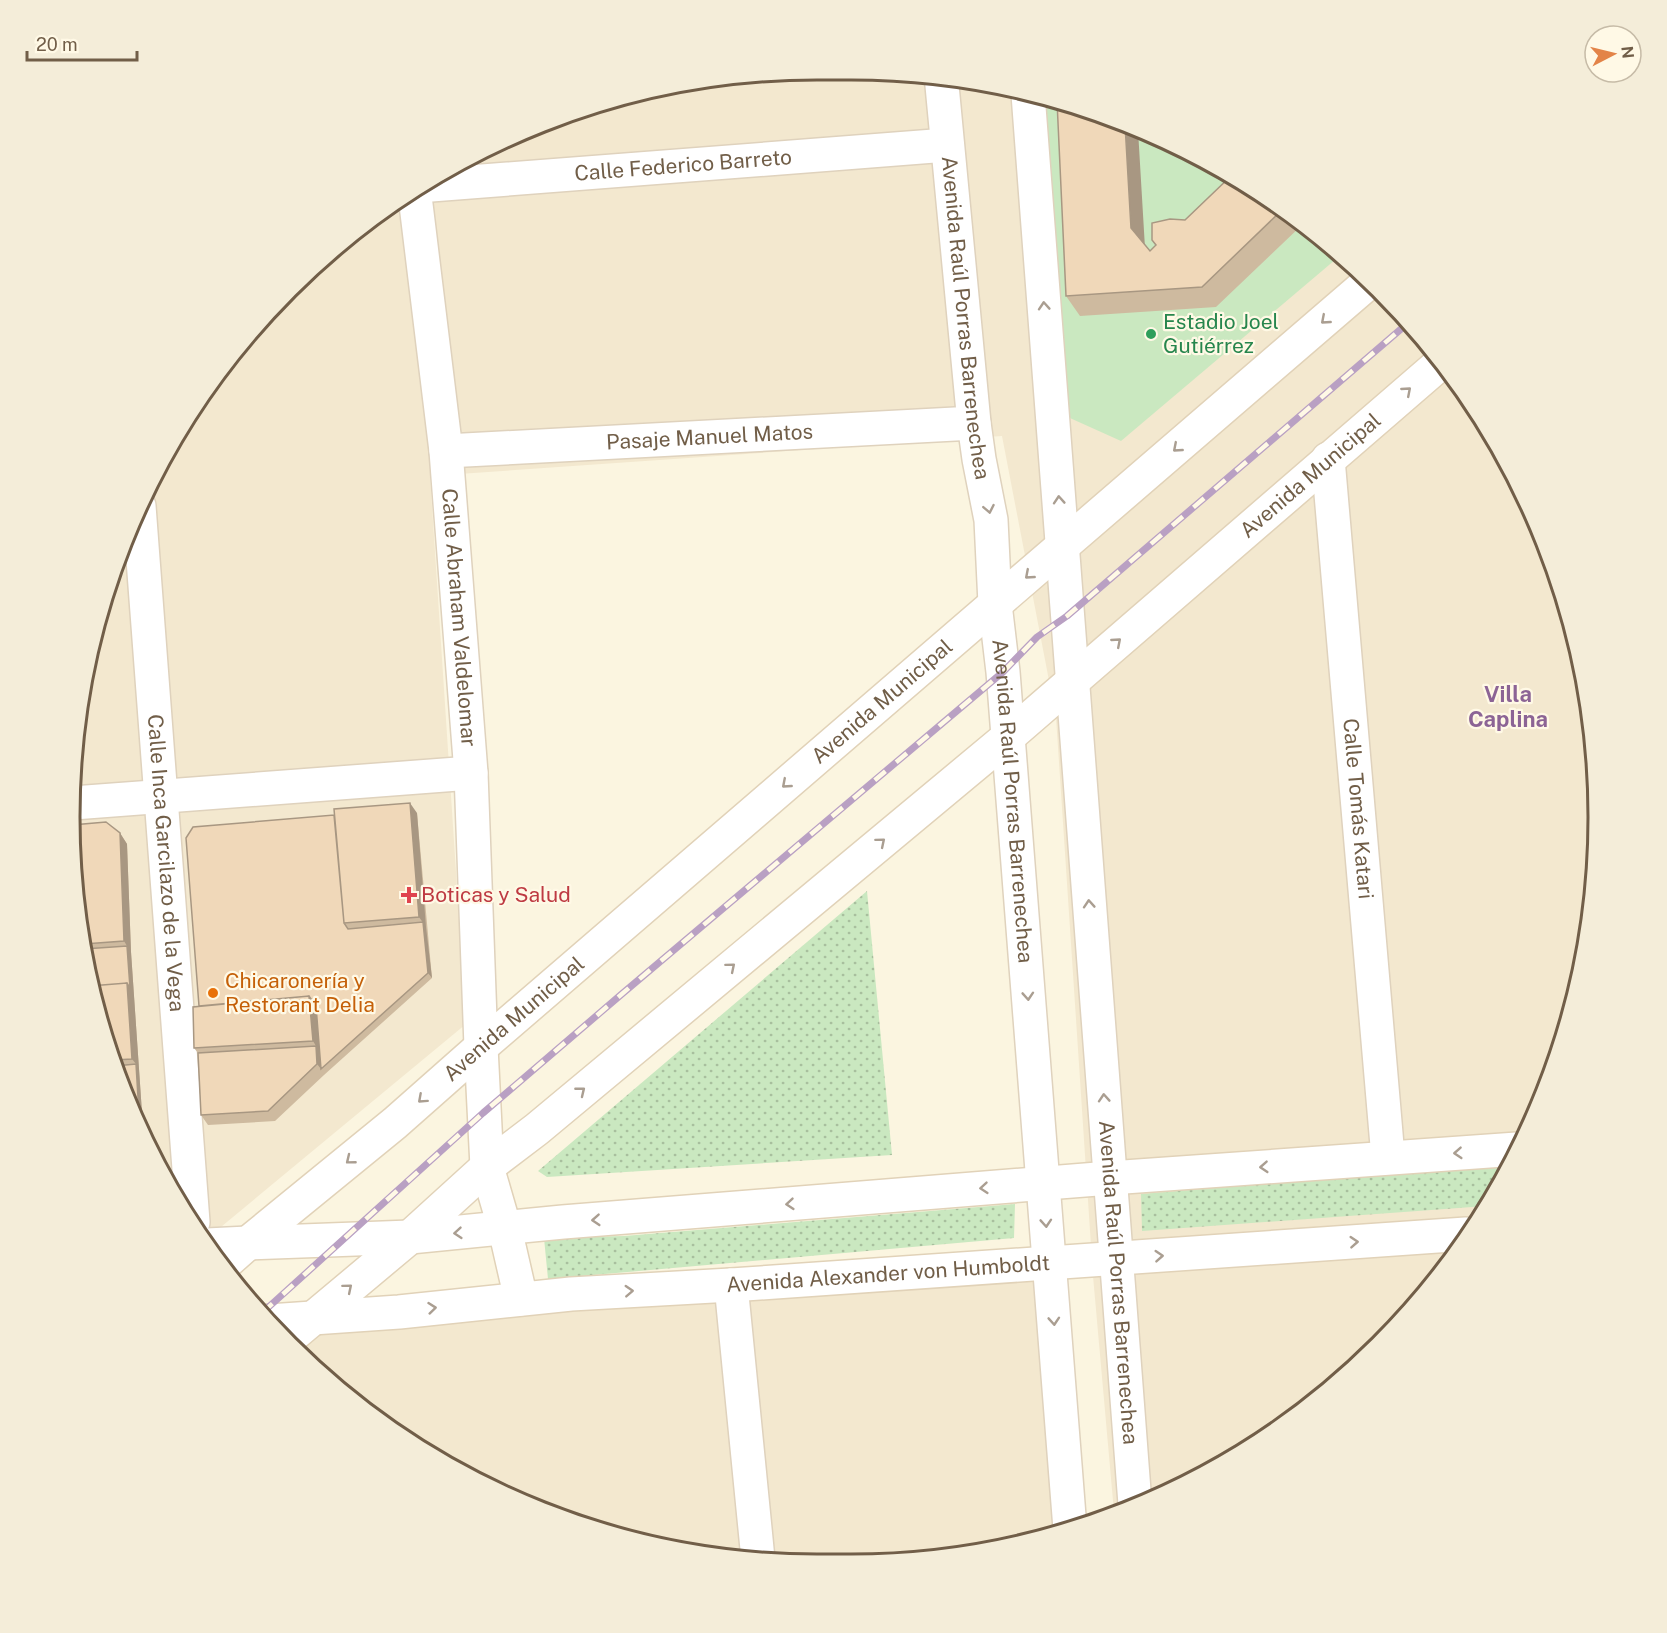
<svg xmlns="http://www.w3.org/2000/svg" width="1667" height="1633" font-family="'Public Sans',sans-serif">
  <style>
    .residential { fill: #f3e8cf }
    .green { fill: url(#green-dots) }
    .pitch { fill: #cae8c0 }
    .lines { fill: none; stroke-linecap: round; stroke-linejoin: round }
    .minor-casing { stroke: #dfd2bd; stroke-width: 36 }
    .tertiary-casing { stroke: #dfd2bd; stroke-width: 36 }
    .secondary-casing { stroke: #e1d2b8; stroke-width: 36 }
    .minor { stroke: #fff; stroke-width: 33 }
    .tertiary { stroke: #fff; stroke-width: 33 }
    .secondary { stroke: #fff; stroke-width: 33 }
    .rail-casing { stroke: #b9a0c3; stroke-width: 7 }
    .rail { stroke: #fff9e6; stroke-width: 4.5; stroke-dasharray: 14; stroke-linecap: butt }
    .wall { fill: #ceba9f }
    .shaded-wall { fill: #a89782 }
    .building { fill: #f0d8b9; stroke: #a89782; stroke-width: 1.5 }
    .oneway { stroke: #aa9e91 }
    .leisure-dot { fill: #2e9e5b; stroke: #fff9e6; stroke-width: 2 }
    .health-dot { fill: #e0444e; stroke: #fff9e6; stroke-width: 2 }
    .food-dot { fill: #e8710a; stroke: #fff9e6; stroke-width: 2 }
    .labels { text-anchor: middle; stroke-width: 4.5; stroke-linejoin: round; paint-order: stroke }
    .street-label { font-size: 21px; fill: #715e48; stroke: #fff9e6 }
    .leisure-label { font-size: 21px; fill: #27864d; stroke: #fff9e6; text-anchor: start }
    .health-label { font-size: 21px; fill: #be3a42; stroke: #fff9e6; text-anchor: start }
    .food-label { font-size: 21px; fill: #c56008; stroke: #fff9e6; text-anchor: start }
    .neighbourhood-label { font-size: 22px; font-weight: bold; fill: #8c6495; stroke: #fff9e6 }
    .rim { fill: none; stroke: #715e48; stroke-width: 3 }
  </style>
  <defs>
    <pattern id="green-dots" width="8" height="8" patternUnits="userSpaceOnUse" patternTransform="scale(1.5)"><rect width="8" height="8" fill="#cae8c0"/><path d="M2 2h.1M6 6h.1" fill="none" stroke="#a8bf9e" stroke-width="1.8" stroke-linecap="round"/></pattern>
  </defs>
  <rect width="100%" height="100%" fill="#fbf5e0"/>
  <!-- residential -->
  <path class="residential" d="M817 69 948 75 1091 109 1225 169 1344 255 1444 362 1521 486 1573 623 1596 768 1592 914 1558 1057 1498 1191 1412 1310 1305 1410 1181 1487 1114 1512 1093 1276 1056 717 1002 436 430 476 466 1024 204 1241 146 1147 94 1010 71 865 75 719 126 531 195 402 288 288 401 195 530 126 670 83Z
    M1062 1250 1084 1523 1044 1539 899 1562 719 1558 577 1524 443 1464 324 1379 277 1328 296 1312 485 1286Z"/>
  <!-- green -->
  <path class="green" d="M867 891 892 1155 547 1177 538 1171Z
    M1510 1164 1498 1191 1486 1206 1142 1231 1141 1194Z
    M1015 1204 1014 1238 548 1279 544 1238 624 1236Z"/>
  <!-- pitch -->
  <path class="pitch" d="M1038 96 1091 109 1225 169 1342 254 1121 441 1061 414Z"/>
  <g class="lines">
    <defs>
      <g id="minor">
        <path id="s1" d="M418 186 947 145"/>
        <path id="s2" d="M414 188 446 451 471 773 481 1047"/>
        <path id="s3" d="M446 451 974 423"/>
        <path id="s4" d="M1328 459 1388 1157"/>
        <path id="s5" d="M139 506 193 1222"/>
        <path d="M73 803 471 773"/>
        <path d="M731 1285 758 1559"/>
      </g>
      <g id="tertiary">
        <path id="s6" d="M941 75 974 423 979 459 991 520 995 604 1003 672 1070 1529"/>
        <path id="s7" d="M1028 94 1135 1504"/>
        <path d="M207 1245 248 1243"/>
      </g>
      <g id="secondary">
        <path d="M481 1047 487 1167 505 1229 521 1299"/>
        <path d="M248 1243 410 1237 563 1222 1110 1178 1517 1149"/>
        <path id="s8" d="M221 1267 248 1243 395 1123 481 1047 1369 282"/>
        <path id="s9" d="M269 1321 399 1312 571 1294 731 1285 1466 1234"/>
        <path id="s10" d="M287 1340 410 1237 487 1167 537 1129 1008 737 1443 361"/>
      </g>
    </defs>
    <!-- minor casing -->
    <use href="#minor" class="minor-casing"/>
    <!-- tertiary casing -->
    <use href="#tertiary" class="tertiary-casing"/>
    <!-- secondary casing -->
    <use href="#secondary" class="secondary-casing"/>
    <!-- minor -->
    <use href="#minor" class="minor"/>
    <!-- tertiary -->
    <use href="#tertiary" class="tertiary"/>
    <!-- secondary -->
    <use href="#secondary" class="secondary"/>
    <defs>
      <path id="rail" d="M262 1313 483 1113 623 993 1003 672 1037 637 1067 616 1408 323"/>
    </defs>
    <!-- rail casing -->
    <use href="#rail" class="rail-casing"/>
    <!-- rail -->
    <use href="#rail" class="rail"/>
  </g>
  <!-- wall -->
  <path class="wall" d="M1232 175 1302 225 1216 307 1080 316 1066 296 1145 245 1150 251 1156 246 1152 240 1185 220Z
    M417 813 432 978 324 1075 275 1121 208 1125 201 1115 198 1053 194 1048 199 1006Z
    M120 833 127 844 131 952 144 1142 94 1010 71 865Z"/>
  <!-- shaded-wall -->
  <path class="shaded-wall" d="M1125 124 1138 130 1145 248 1131 228Z
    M410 803 417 813 426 927 419 917Z
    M120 833 127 844 131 952 144 1142 140 1131 136 1064 132 1059 127 983V946L124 941Z
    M423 922 426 927 432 978 428 973Z
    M309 996 320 1011 321 1069 317 1064 316 1046 313 1041Z"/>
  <!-- building -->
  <path class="building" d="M1057 101 1091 109 1125 124 1131 228 1150 251 1156 245 1152 240V223L1170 219 1185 220 1232 175 1282 210 1202 287 1066 296Z
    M410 803 419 917 344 923 334 809Z
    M334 815 344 923 348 929 423 922 428 973 321 1069 316 1006 309 996 199 1006 186 838 193 827Z
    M106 822 120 833 124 941 84 944 71 865 72 825Z
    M127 946 130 988 127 983 90 986 84 949Z
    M127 983 132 1059 114 1060 94 1010 90 986Z
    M309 996 313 1041 194 1048 193 1007Z
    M316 1046 317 1064 268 1111 201 1115 198 1053Z
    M136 1064 140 1131 115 1066Z"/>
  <!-- one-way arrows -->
  <defs><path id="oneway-chevron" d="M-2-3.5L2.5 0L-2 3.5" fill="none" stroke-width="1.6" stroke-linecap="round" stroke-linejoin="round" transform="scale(1.5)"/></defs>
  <g class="oneway">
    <use href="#oneway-chevron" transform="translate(1044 306) rotate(-94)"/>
    <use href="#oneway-chevron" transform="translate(1325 320) rotate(139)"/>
    <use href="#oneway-chevron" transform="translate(1407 391) rotate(-41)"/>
    <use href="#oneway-chevron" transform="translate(1177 448) rotate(139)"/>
    <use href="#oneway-chevron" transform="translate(1059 500) rotate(-94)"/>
    <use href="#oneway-chevron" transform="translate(989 509) rotate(79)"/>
    <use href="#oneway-chevron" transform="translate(1029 575) rotate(139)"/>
    <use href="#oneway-chevron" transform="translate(1117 642) rotate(-41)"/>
    <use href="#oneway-chevron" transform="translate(786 784) rotate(139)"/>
    <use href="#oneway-chevron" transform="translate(881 842) rotate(-40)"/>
    <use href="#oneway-chevron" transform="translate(1089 904) rotate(-94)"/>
    <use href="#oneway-chevron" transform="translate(731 967) rotate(-40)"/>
    <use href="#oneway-chevron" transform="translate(1028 996) rotate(86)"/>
    <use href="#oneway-chevron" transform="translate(581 1091) rotate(-39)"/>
    <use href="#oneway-chevron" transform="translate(1104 1098) rotate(-94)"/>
    <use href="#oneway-chevron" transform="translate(422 1099) rotate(138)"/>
    <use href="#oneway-chevron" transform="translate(1458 1153) rotate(176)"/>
    <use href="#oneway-chevron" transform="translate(350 1160) rotate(141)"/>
    <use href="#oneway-chevron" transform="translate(1264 1167) rotate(176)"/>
    <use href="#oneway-chevron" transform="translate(984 1188) rotate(175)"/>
    <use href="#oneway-chevron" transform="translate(790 1204) rotate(175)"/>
    <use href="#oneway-chevron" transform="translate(596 1220) rotate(176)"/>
    <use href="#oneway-chevron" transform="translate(1046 1223) rotate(86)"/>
    <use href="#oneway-chevron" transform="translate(458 1233) rotate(175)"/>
    <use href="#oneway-chevron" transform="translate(1354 1242) rotate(-4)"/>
    <use href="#oneway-chevron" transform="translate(1159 1256) rotate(-4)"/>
    <use href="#oneway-chevron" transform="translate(348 1288) rotate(-40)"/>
    <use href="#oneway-chevron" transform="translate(629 1291) rotate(-3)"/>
    <use href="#oneway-chevron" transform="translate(432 1308) rotate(-6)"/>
    <use href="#oneway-chevron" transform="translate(1054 1321) rotate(86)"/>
  </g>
  <!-- markers -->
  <circle class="leisure-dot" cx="1151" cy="334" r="6"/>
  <path class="health-dot" d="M406 886h6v6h6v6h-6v6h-6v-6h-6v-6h6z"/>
  <circle class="food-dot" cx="213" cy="993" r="6"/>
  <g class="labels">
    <!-- street labels -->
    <g class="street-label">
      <text dy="7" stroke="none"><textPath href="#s1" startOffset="266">Calle Federico Barreto</textPath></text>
      <text dy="7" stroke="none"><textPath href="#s6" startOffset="244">Avenida Raúl Porras Barrenechea</textPath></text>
      <text dy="7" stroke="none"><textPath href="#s3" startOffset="264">Pasaje Manuel Matos</textPath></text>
      <text dy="7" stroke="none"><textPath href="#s10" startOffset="1340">Avenida Municipal</textPath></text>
      <text dy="7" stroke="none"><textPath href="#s2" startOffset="432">Calle Abraham Valdelomar</textPath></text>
      <text dy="7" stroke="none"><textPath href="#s8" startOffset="870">Avenida Municipal</textPath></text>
      <text dy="7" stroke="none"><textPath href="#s6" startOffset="730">Avenida Raúl Porras Barrenechea</textPath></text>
      <text dy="7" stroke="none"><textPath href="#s4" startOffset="351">Calle Tomás Katari</textPath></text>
      <text dy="7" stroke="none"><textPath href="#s5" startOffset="358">Calle Inca Garcilazo de la Vega</textPath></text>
      <text dy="7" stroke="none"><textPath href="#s8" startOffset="384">Avenida Municipal</textPath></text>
      <text dy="7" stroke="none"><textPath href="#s9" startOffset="621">Avenida Alexander von Humboldt</textPath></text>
      <text dy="7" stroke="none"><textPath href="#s7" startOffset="1192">Avenida Raúl Porras Barrenechea</textPath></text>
    </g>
    <!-- leisure labels -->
    <g class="leisure-label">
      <text x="1163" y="329">Estadio Joel<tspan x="1163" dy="24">Gutiérrez</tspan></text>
    </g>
    <!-- health labels -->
    <g class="health-label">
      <text x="421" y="902">Boticas y Salud</text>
    </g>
    <!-- food labels -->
    <g class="food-label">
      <text x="225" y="988">Chicaronería y<tspan x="225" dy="24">Restorant Delia</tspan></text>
    </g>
    <!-- neighbourhood labels -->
    <g class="neighbourhood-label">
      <text x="1508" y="702">Villa<tspan x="1508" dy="25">Caplina</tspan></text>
    </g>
  </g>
  <!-- crop -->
  <path d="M0 0H1667V1633H0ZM817 80H851A737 737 0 0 1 1588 817V817A737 737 0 0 1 851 1554H817A737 737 0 0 1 80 817V817A737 737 0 0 1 817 80Z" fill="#f4edd9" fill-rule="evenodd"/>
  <path class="rim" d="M817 80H851A737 737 0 0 1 1588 817V817A737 737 0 0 1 851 1554H817A737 737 0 0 1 80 817V817A737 737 0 0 1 817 80Z"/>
  <!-- north arrow -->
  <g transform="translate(1613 54) rotate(83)"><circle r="28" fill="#fff9e6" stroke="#c6bba7" stroke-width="1.5"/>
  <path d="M0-4.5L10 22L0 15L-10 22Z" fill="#e38448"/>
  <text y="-9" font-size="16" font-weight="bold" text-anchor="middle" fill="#715e48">N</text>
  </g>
  <!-- scale -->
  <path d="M27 51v9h110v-9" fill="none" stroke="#715e48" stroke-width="3"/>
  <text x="36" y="51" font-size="18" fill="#715e48" stroke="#fff9e6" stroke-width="4.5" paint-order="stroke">20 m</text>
</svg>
